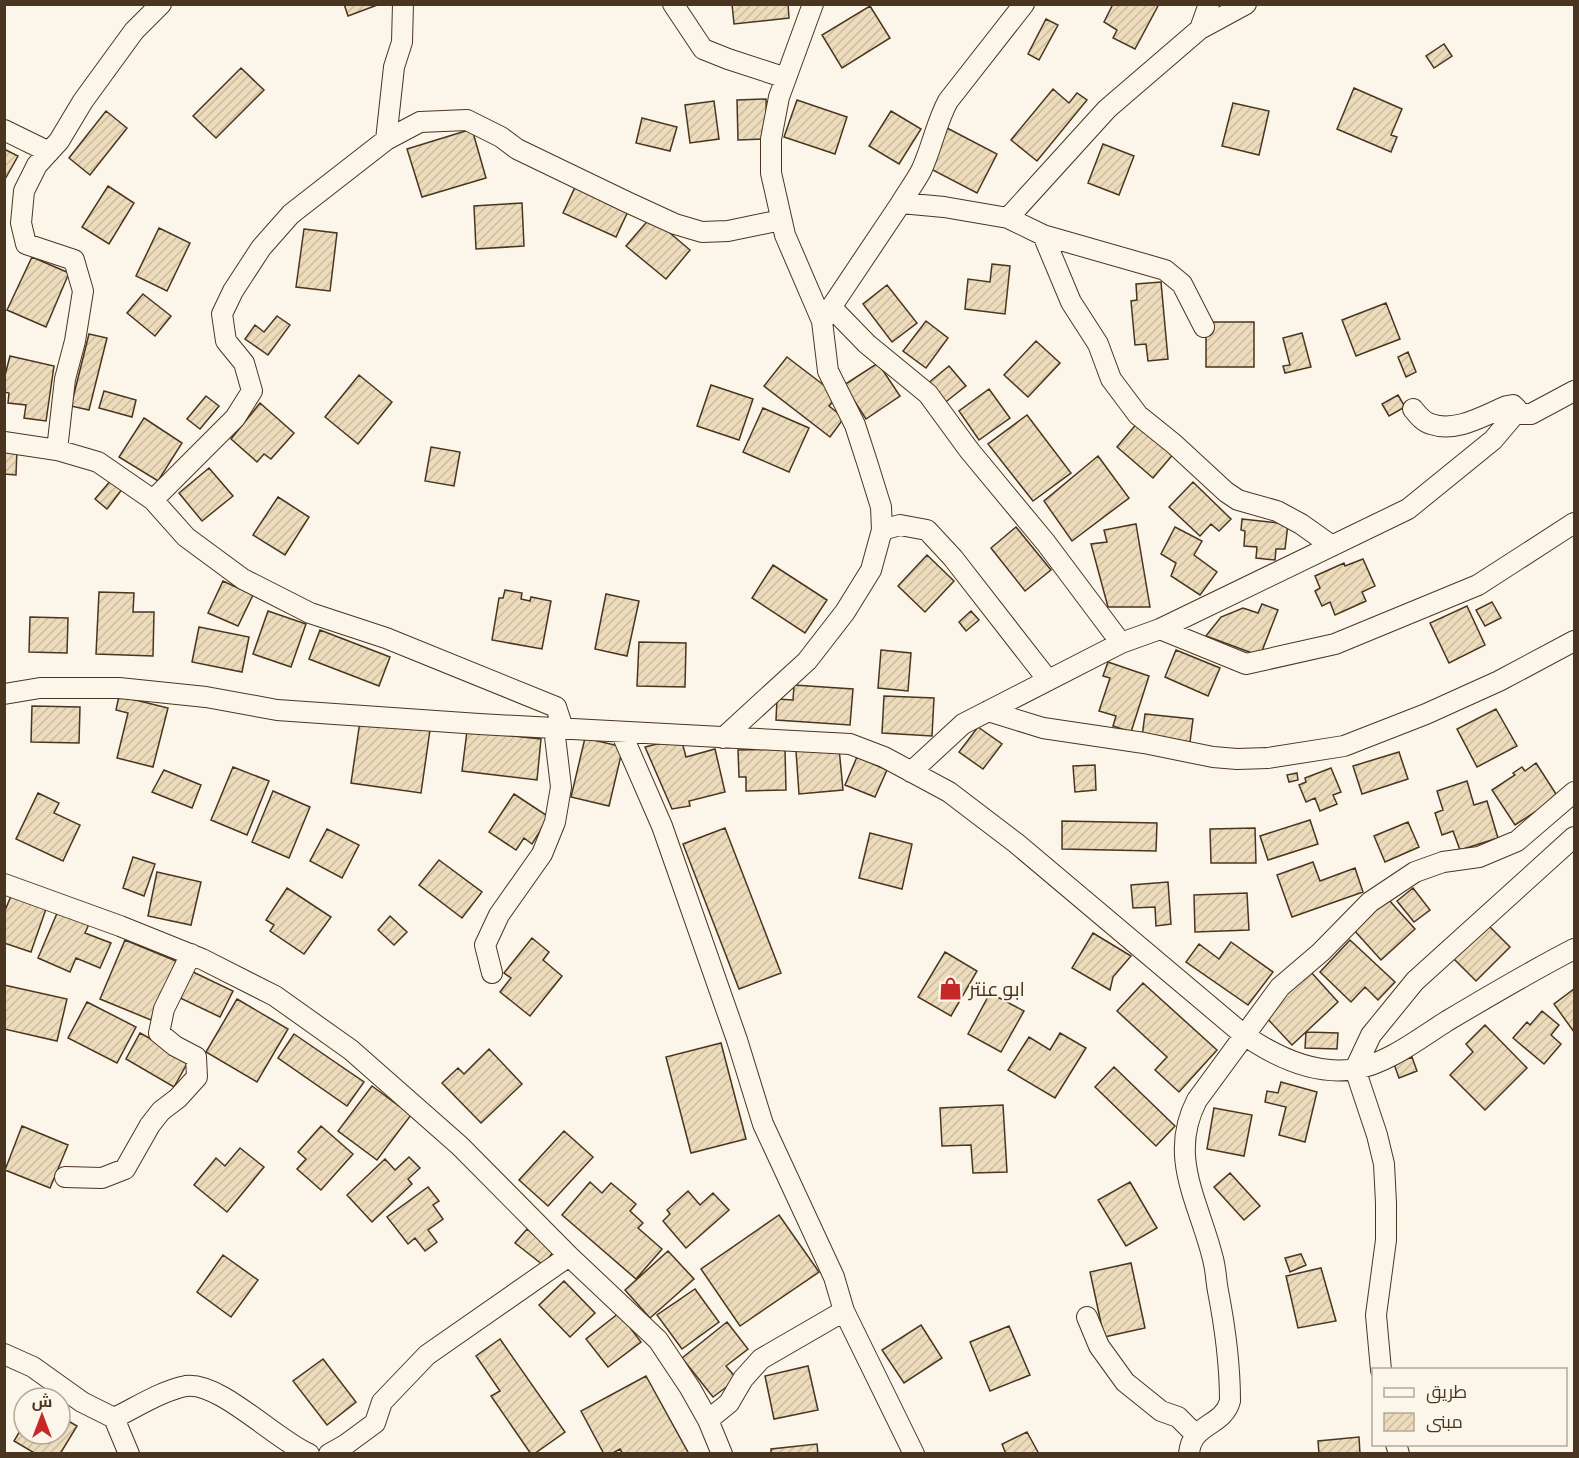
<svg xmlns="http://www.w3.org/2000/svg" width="1579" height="1458" font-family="Bitter,Cairo,serif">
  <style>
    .building { fill: url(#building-hatch); stroke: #4a3520; stroke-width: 1.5 }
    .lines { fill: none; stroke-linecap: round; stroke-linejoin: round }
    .minor-casing { stroke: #4a3520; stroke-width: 22 }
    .minor { stroke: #fbf6e9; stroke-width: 20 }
    .labels { text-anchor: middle; stroke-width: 4.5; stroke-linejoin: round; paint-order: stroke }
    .poi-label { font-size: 20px; fill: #4a3520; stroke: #fbf6e9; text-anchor: start }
  </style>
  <defs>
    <pattern id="building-hatch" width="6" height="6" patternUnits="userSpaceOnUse" patternTransform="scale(1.5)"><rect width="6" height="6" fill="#ecdcbc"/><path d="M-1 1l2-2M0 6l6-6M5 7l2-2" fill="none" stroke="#ccbda1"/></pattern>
  </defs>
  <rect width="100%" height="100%" fill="#fbf6e9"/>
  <!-- building -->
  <path class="building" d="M344 4H380L348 16Z
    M732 4H788L789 18 734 24Z
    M1113 4H1159L1135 49 1113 38 1117 30 1104 22Z
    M870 6 890 38 842 68 822 35Z
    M1046 19 1058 25 1039 60 1028 54Z
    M1444 44 1452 56 1434 68 1426 56Z
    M241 68 264 90 216 138 193 116Z
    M1354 88 1402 109 1391 135 1397 137 1391 152 1337 129Z
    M1053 89 1069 103 1077 93 1087 100 1037 161 1011 140Z
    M766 99 767 139 738 140 737 100Z
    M797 100 847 117 835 154 784 137Z
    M714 101 719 139 690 143 685 105Z
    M1233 103 1269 111 1259 155 1222 146Z
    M106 111 127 128 90 175 69 158Z
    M891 111 921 129 899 164 869 146Z
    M642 118 677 127 670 151 636 143Z
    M947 128 997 154 977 193 927 167Z
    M472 129 486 178 422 197 407 149Z
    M1103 144 1134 156 1119 195 1088 183Z
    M4 149 18 156 4 181Z
    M577 183 630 207 616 237 563 213Z
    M108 186 134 203 109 244 82 227Z
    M522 203 524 246 476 249 474 206Z
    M651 217 690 250 666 279 626 246Z
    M159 228 190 243 167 291 136 276Z
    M304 229 337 233 330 291 296 287Z
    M32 257 69 273 46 327 7 310Z
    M992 264 1010 266 1005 314 965 309 968 279 990 282Z
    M1161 282 1168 359 1148 361 1146 344 1135 345 1131 301 1137 300 1136 284Z
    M887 285 917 323 892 342 863 304Z
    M143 294 171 316 155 336 127 313Z
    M1386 303 1400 339 1356 356 1342 320Z
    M277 316 290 325 268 355 245 339 255 325 264 332Z
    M926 321 948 338 926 368 903 351Z
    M1206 322H1254V367H1206Z
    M1302 333 1311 367 1285 373 1283 366 1290 365 1283 338Z
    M89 334 107 338 89 410 71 406Z
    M1036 341 1060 363 1028 397 1004 375Z
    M1408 352 1416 372 1406 377 1398 357Z
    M10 356 54 366 46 421 24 418 26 405 8 403 9 393 4 392V379Z
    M787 357 838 396 829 406 844 418 830 437 764 386Z
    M878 363 900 396 866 419 844 385Z
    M949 366 966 386 943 404 927 384Z
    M359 375 392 402 358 444 325 417Z
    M711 385 753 399 739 440 697 426Z
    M989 389 1010 418 979 440 959 411Z
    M104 391 136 400 132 417 99 408Z
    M1398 395 1405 407 1389 416 1382 404Z
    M206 396 219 406 200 429 187 419Z
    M260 403 294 433 271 459 264 454 257 462 231 439Z
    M763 408 809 428 789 472 743 452Z
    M1027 415 1071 473 1033 501 988 444Z
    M144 418 182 443 158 481 119 457Z
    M1139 421 1175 452 1153 478 1117 447Z
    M431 447 460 452 454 486 425 481Z
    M4 448 17 449 16 475 4 474Z
    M1098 456 1129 498 1072 541 1044 501Z
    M209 468 233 496 202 521 179 493Z
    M112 479 123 488 107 509 95 499Z
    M1193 482 1231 519 1219 531 1211 524 1200 536 1169 507Z
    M278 497 309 517 285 555 253 535Z
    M1242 519 1288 524 1285 549H1276L1275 560 1256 558 1257 547 1244 546 1245 531 1241 530Z
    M1136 524 1150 607H1108L1091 544 1107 542 1104 530Z
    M1016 527 1051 570 1025 591 991 548Z
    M1175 527 1202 541 1194 555 1217 572 1200 595 1171 576 1176 563 1161 554Z
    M927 555 954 581 925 612 898 586Z
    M1363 559 1375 586 1362 592 1366 601 1335 615 1330 602 1322 606 1315 591 1320 588 1315 576 1344 563 1345 566Z
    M773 565 827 600 805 633 752 598Z
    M223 581 253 595 238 626 208 613Z
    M505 590 522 593 521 599 530 601 531 597 551 601 542 649 492 640 499 598H503Z
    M99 592 134 593 133 612H154L153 656 96 654Z
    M606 594 639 601 627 656 595 649Z
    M1492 602 1501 618 1485 626 1476 610Z
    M1262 604 1278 610 1260 656 1206 636 1221 617 1243 608 1258 613Z
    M1467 606 1485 645 1449 663 1430 623Z
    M268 611 306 624 291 667 253 654Z
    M971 611 979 620 966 631 959 622Z
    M30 617 68 618 67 653 29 652Z
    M199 627 249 637 242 672 192 662Z
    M320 630 390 657 379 686 309 659Z
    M639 642 686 643 685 687 637 686Z
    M881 650 911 653 908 691 878 688Z
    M1176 650 1220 668 1208 696 1165 677Z
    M1108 662 1149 676 1131 732 1113 726 1116 716 1099 711 1110 678 1103 676Z
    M794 685 853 689 850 725 776 720 777 699 793 700Z
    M119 696 168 708 153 767 117 758 128 713 116 710Z
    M884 696 934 698 932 736 882 733Z
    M32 706 80 707 79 743 31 742Z
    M1496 709 1517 746 1477 767 1457 729Z
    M1145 714 1193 719 1190 742 1142 737Z
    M360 721 430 730 421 793 351 783Z
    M978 727 1002 744 983 769 959 752Z
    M467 731 541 739 537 780 462 771Z
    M585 738 623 747 609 806 571 797Z
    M681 738 686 757 715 749 725 792 689 801 690 806 672 809 645 747Z
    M839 748 843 790 799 794 796 751Z
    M785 749 786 790 746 791V777H739L738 750Z
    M1399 752 1408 779 1362 794 1353 766Z
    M857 757 887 770 875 797 845 785Z
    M1536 763 1558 797 1515 825 1492 790 1515 775 1513 773 1522 767 1525 771Z
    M1095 765 1096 790 1075 792 1073 766Z
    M233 767 269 781 247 835 211 820Z
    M1331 768 1341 792 1333 795 1337 804 1320 811 1315 798 1306 802 1299 785 1306 782 1305 778Z
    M164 770 201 785 192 808 152 792Z
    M1297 773 1298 780 1289 782 1287 775Z
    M1467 781 1474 805 1487 801 1498 838 1460 850 1453 831 1442 835 1435 813 1443 810 1437 791Z
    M273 791 310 807 289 858 252 842Z
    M38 793 59 803 54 813 80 825 63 861 16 839Z
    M514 794 549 817 532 844 524 838 516 850 489 832Z
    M1310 820 1318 844 1268 860 1260 836Z
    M1062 821 1157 823 1156 851 1062 849Z
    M1408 822 1419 847 1385 862 1374 836Z
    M725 828 781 973 739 989 683 844Z
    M1255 828 1256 863H1211L1210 829Z
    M327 829 359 845 342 878 310 861Z
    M870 833 912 844 902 889 859 878Z
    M133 857 155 864 144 896 123 888Z
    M439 860 482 892 462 918 419 885Z
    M1313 862 1320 881 1355 868 1363 892 1292 917 1277 875Z
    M157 872 201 882 191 925 148 916Z
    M1168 882 1171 924 1156 926 1155 907 1133 908 1131 885Z
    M287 888 331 917 304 954 270 931 274 925 266 920Z
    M1413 888 1430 910 1414 922 1397 901Z
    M1247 893 1249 930 1195 932 1194 895Z
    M11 896 46 909 31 952 4 943V913Z
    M1388 899 1415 929 1381 960 1353 929Z
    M58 911 89 924 85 933 111 943 100 968 76 958 70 972 38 958Z
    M390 916 407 932 394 945 378 930Z
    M1488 925 1510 947 1476 981 1454 959Z
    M1093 933 1131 956 1113 977 1110 990 1072 968Z
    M532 938 549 952 543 960 562 976 530 1016 500 992 511 978 504 973Z
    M125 940 176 961 151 1020 100 999Z
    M1350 940 1395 982 1378 1000 1365 987 1351 1002 1320 972Z
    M1231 942 1273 972 1248 1005 1186 962 1199 944 1219 959Z
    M945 952 977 971 951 1016 918 997Z
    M191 971 233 991 220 1017 178 997Z
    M1310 971 1338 1002 1292 1045 1263 1014Z
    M1143 983 1217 1050 1179 1092 1155 1070 1167 1057 1117 1011Z
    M4 985 67 999 57 1041 4 1029Z
    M1574 989V1032L1554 1004Z
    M990 993 1024 1011 1001 1052 968 1034Z
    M237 999 288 1029 257 1082 206 1052Z
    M87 1002 136 1027 117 1063 68 1038Z
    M1542 1011 1559 1025 1551 1035 1561 1044 1544 1064 1513 1038 1527 1022 1530 1025Z
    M1485 1025 1527 1068 1485 1110 1450 1075 1473 1052 1466 1044Z
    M1306 1032 1338 1033 1337 1049 1305 1048Z
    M140 1033 189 1060 174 1087 126 1059Z
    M1060 1033 1086 1048 1055 1098 1008 1070 1029 1037 1050 1050Z
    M294 1034 364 1082 347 1106 278 1058Z
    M721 1043 746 1139 691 1153 666 1057Z
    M489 1049 522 1084 481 1123 442 1083 458 1068 464 1074Z
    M1412 1057 1417 1071 1399 1078 1394 1064Z
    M1114 1067 1175 1126 1156 1146 1095 1087Z
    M1281 1082 1317 1092 1305 1142 1279 1135 1286 1107 1265 1102 1267 1091 1278 1093Z
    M372 1086 411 1115 377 1160 338 1131Z
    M1003 1105 1007 1172 973 1173 971 1145 942 1146 940 1108Z
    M1214 1108 1252 1115 1244 1156 1207 1149Z
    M22 1126 68 1145 50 1188 5 1170Z
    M321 1126 353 1154 321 1190 297 1169 306 1159 298 1152Z
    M564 1131 593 1157 548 1206 519 1180Z
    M240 1148 264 1167 227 1212 194 1185 216 1158 225 1166Z
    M409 1157 420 1168 408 1179 412 1184 372 1222 347 1195 385 1159 395 1170Z
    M1230 1173 1260 1206 1244 1220 1214 1187Z
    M590 1182 602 1193 611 1183 636 1204 630 1211 643 1223 638 1228 662 1249 636 1279 562 1215Z
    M1130 1182 1157 1228 1126 1246 1098 1200Z
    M428 1187 439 1201 433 1205 443 1219 428 1230 437 1242 425 1251 415 1238 408 1244 387 1217Z
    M688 1191 700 1205 713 1193 729 1210 686 1248 663 1221 670 1214 667 1210Z
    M779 1215 819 1272 740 1326 701 1269Z
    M527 1229 554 1251 543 1265 515 1243Z
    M668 1251 694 1279 650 1318 625 1290Z
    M1301 1254 1306 1265 1290 1272 1285 1258Z
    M223 1255 258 1280 231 1317 197 1292Z
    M1131 1263 1145 1328 1104 1337 1090 1272Z
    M1321 1268 1336 1321 1298 1328 1286 1276Z
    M564 1281 595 1313 570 1337 539 1305Z
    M695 1289 719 1322 682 1349 657 1315Z
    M619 1313 641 1342 608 1367 586 1339Z
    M727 1322 748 1349 726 1366 737 1379 713 1397 682 1358Z
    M921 1325 942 1358 904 1383 882 1350Z
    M1009 1326 1030 1375 990 1391 970 1342Z
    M500 1339 565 1432 534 1454H531L491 1396 500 1391 476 1356Z
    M323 1359 356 1402 327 1425 293 1381Z
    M808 1366 818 1410 774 1419 765 1376Z
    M646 1376 689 1454H623L620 1449 611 1454H604L581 1411Z
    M60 1416 77 1426 60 1454H36L14 1441 24 1424V1434H60Z
    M1027 1432 1039 1454H1006L1002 1444Z
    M1359 1437 1360 1454H1319L1318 1441Z
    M817 1444 818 1454H771V1449Z"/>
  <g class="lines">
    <defs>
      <path id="minor" d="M673 4 703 49 728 59 786 78
        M1200 29 1209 4
        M4 130 49 152
        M386 140 394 67 402 42 403 4
        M901 203C907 193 915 182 921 171 932 148 936 123 948 101L1024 4
        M1008 218 1043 235 1165 270 1182 284 1204 327
        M1043 235 1071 302 1098 344 1111 379 1138 415 1174 444 1226 492 1238 500 1277 511 1301 524 1332 546
        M831 307 867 344 928 394 969 450 1046 543 1121 643
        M822 321 901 203 944 207 1008 218 1107 109 1200 29 1246 4
        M1515 414H1531L1574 391
        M4 442 57 450 98 462 153 500 186 537 243 579 310 613 386 638 556 707 563 728
        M57 450 65 379 75 341 83 291 74 260 26 244 21 223 24 191 37 165 59 141 83 101 134 31 161 4
        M153 500 235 418 252 391 244 363 226 341 222 314 233 291 261 248 291 214 386 140 420 122 467 120 501 137 517 149 627 202 675 224 702 232 728 231 781 220
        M882 530 900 525 927 530 953 558 1048 680
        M1160 629 1246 664 1335 644 1478 585 1574 523
        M4 694 40 688H119L206 697 277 710 479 724 850 744 884 757 949 792 1016 843 1244 1035C1276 1057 1315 1076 1355 1069 1387 1064 1420 1038 1447 1021 1489 996 1531 971 1574 949
        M988 711 1043 728 1144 743 1213 757 1237 759 1268 758 1344 746 1426 714 1499 681 1574 641
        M621 732 662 826 737 1040 763 1124 834 1277 844 1311 761 1359 743 1379 729 1403 708 1420
        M723 738 807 661 845 612 871 570 882 530 881 507 867 462 855 425 828 371 822 321 785 235 771 173V139L779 97 813 4
        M911 772 963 724 1121 643 1160 629 1408 509 1493 440 1515 414 1517 409 1513 405 1507 406C1485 415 1456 433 1431 424 1423 422 1418 415 1413 409
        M4 884 120 926 202 959 275 996 351 1050 460 1146 569 1256 658 1340 690 1388 708 1420 722 1454
        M492 973 485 945 499 915 542 854 555 822 561 787 554 728
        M65 1177 102 1178 125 1169 150 1125 161 1111 178 1098 197 1077 196 1057 175 1046 159 1033 164 1009 191 954
        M844 1311 914 1454
        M1087 1317 1099 1346 1125 1382 1161 1411 1178 1417 1195 1434
        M4 1354 33 1367 82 1402 114 1418 129 1454
        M1381 1370 1376 1315 1386 1240V1203L1384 1164 1377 1135 1355 1069 1371 1035 1415 981 1574 837
        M114 1418C137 1407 161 1391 186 1386 219 1381 276 1440 309 1454
        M1396 1444 1399 1454
        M329 1454 345 1445 375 1423 382 1402 427 1355 569 1256
        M1189 1454C1191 1423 1223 1427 1230 1401 1230 1365 1225 1327 1218 1291 1216 1281 1216 1270 1213 1259 1200 1204 1167 1157 1197 1100L1280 987 1321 952 1370 902 1415 872 1443 862 1479 857 1517 841 1574 792"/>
    </defs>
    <!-- minor casing -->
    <use href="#minor" class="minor-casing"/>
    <!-- minor -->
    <use href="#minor" class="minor"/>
  </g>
  <!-- icons -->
  <defs>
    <symbol id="shop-bare" viewBox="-9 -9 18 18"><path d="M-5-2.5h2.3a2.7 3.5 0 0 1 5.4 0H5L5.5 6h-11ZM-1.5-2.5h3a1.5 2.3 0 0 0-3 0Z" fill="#c62828" stroke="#fbf6e9" stroke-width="2.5" paint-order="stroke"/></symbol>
  </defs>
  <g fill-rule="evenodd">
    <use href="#shop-bare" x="934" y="972" width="33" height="33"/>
  </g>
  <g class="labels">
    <!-- poi labels -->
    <g class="poi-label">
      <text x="969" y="996">ابو عنتر</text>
    </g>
  </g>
  <!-- border -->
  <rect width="1579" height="1458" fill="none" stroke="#4a3520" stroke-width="12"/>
  <!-- legend -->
  <rect x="1372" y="1368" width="195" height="78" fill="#fbf6e9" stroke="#b4a999" stroke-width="1.5"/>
  <rect x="1384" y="1388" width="30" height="9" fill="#fbf6e9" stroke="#b4a999" stroke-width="1.5"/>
  <text x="1426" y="1398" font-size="18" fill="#4a3520">طريق</text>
  <rect x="1384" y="1413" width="30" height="18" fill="url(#building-hatch)" stroke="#b4a999" stroke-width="1.5"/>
  <text x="1426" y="1428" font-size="18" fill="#4a3520">مبنى</text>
  <!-- north arrow -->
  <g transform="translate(42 1416)"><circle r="28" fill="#fbf6e9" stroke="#b4a999" stroke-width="1.5"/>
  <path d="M0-4.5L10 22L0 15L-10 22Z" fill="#c62828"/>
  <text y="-9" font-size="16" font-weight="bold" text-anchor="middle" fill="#4a3520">ش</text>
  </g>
</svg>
